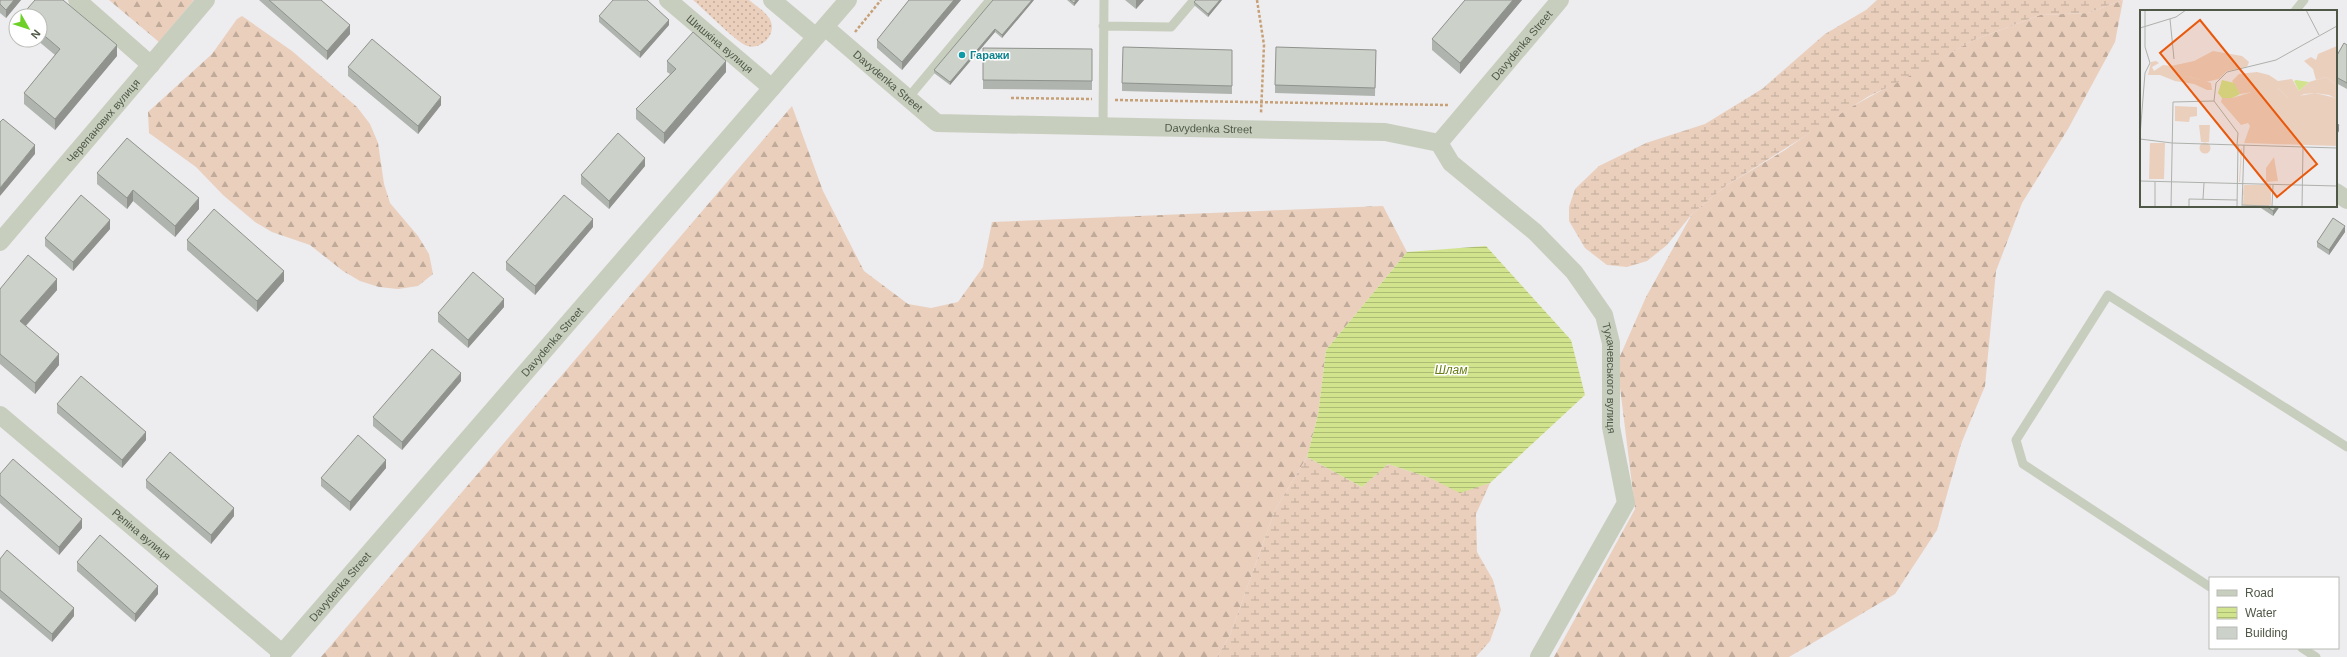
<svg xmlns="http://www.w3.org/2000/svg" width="2347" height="657" font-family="Arial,sans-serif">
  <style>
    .grass { fill: url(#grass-dots) }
    .forest { fill: url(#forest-firs) }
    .wetland { fill: url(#wetland-marsh) }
    .water { fill: url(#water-rules) }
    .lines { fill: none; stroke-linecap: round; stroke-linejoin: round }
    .path { stroke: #c6a178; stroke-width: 2.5; stroke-dasharray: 3 2; stroke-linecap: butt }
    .lane { stroke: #c7cebe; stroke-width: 9 }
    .street { stroke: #c7cebe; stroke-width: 18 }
    .wall { fill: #afb4ae }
    .shaded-wall { fill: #8f928d }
    .building { fill: #ccd1ca; stroke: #8f928d }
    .culture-dot { fill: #0f9aa8; stroke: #fff; stroke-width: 1.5 }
    .labels { text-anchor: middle; stroke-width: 3; stroke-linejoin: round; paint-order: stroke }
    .street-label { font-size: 11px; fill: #4f5846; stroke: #fff }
    .culture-label { font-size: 11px; font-weight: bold; fill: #0d838f; stroke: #fff; text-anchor: start }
    .water-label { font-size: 12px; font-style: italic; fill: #677f15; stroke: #fff }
    .inset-road { fill: none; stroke: #aeb1ab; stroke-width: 1 }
    .view { fill: #e8590c; fill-opacity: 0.15; stroke: #e8590c; stroke-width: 2 }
    .inset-edge { fill: none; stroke: #4f5846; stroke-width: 2 }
  </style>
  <defs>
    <pattern id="grass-dots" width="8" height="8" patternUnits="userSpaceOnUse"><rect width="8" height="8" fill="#eacfbd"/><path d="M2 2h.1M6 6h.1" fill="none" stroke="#c0ab9b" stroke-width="1.8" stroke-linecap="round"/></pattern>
    <pattern id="forest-firs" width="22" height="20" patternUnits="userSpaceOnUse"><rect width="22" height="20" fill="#eacfbd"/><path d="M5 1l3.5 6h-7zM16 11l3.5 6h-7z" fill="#c0ab9b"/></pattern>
    <pattern id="wetland-marsh" width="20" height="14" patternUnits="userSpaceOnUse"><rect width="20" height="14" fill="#eacfbd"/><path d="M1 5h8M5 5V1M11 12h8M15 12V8" fill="none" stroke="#c0ab9b"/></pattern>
    <pattern id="water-rules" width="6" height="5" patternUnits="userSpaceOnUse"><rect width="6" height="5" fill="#d1e48d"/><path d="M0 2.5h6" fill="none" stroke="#acbc75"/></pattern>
  </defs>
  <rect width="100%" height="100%" fill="#edecef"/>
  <!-- grass -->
  <path class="grass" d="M693 0H749C756 6 768 13 771 22 776 36 759 52 745 45 732 38 706 11 693 0Z"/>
  <!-- forest -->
  <path class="forest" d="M109 0H194L159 42Z
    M2123 0 2115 42 2068 129 2022 203 1996 271 1985 386 1961 444 1937 530 1895 594 1789 657H1554L1635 509 1617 363 1646 297 1692 214 1727 185 1785 150 1829 119 1974 40 2040 15 2088 13Z
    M242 16 292 51 357 107 370 124 378 143 384 184 390 203 418 236 429 254 433 274 418 286 398 289 379 287 360 281 343 271 310 245 272 232 255 222 223 195 196 167 149 133 148 112 212 54 237 19Z
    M792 106 823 191 864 271 908 304 931 308 958 302 983 267 992 222 1383 206 1407 252 1326 350 1318 415 1307 457 1275 510 1230 635 1217 657H321Z"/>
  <!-- wetland -->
  <path class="wetland" d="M1877 0H2123L2088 13 2040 15 1974 40 1895 84 1869 96 1727 185 1692 214 1667 245 1647 261 1627 267 1607 265 1585 248 1569 221V207L1575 189 1599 166 1646 143 1705 124 1762 89 1825 34 1866 10Z
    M1307 457 1362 487 1388 464 1430 478 1460 492 1490 483 1476 514 1477 552 1493 580 1501 610 1490 641 1476 657H1217L1230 635 1275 510Z"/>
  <!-- water -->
  <path class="water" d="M1486 246 1571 340 1585 395 1490 483 1460 493 1430 478 1388 464 1362 487 1307 457 1318 415 1326 350 1407 252Z"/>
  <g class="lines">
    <!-- path -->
    <path class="path" d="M1257 0 1264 45 1261 113
      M855 32 881 0
      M1011 98 1092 99
      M1115 100 1448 105"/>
    <!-- lane -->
    <path class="lane" d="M2295 11 2304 0
      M1103 26 1171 27 1194 0
      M908 98 990 0
      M1103 126 1104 0
      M2210 587 2023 464 2016 440 2108 295 2347 447
      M2302 648 2316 657"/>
    <!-- street -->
    <g class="street">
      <path d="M77 0 151 65"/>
      <path id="s1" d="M668 0 772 88"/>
      <path d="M772 0 816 37"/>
      <path id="s2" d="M825 27 937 123 1385 132 1439 143"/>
      <path id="s3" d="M1439 143 1451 163 1535 232 1574 272 1604 315 1611 343V427L1626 503 1539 657"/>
      <path id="s4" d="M1439 143 1560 0"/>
      <path d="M2336 192 2347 200"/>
      <path id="s5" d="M0 242 206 0"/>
      <path id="s6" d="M0 415 282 653"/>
      <path id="s7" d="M279 657 848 0"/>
    </g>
  </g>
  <!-- wall -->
  <path class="wall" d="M0 0H21L6 18 0 13Z
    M259 0H321L350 34 327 60Z
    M909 0H961L902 70 877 48V40Z
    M1034 0 1002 38 995 32 950 85 934 73V70Z
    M1067 0H1079L1074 6Z
    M1125 0H1144L1136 9Z
    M1222 0 1208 17 1194 5V2Z
    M1465 0H1522L1460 74 1432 50V39Z
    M40 16 117 56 55 130 24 104V93L55 55 37 40H40Z
    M599 16 669 25 640 58 599 22Z
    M2347 45V89L2336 83V57Z
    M983 48 1092 49V90L983 89Z
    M1232 50V94L1122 91V83Z
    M1376 50 1375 96 1275 93V85Z
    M667 61 726 72 664 144 636 119V109L670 74 667 72Z
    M348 67 441 105 418 134 348 76Z
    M645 166 609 209 581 184V175Z
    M97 173 199 209 175 237 133 201 127 209 97 184Z
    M2261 206H2280L2273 216 2261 208Z
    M593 227 535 295 506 270V262Z
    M110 229 73 271 45 246V238Z
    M2345 232 2329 255 2317 247V242Z
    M187 240 284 281 257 312 187 250Z
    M0 289 57 290 26 326 59 365 35 394 0 364Z
    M504 307 468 348 438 322V313Z
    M461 381 402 450 373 426V417Z
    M57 404 146 440 122 468 57 413Z
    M386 468 350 511 321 486V478Z
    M0 474 82 528 59 555 0 503Z
    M146 480 234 516 211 544 146 488Z
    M0 559 74 616 52 642 0 598Z
    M77 562 158 594 135 622 77 571Z"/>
  <!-- shaded-wall -->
  <path class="shaded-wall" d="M14 0H21L6 18V10Z
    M954 0H961L902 70V62Z
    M1032 0H1034L1002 38V35Z
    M1076 0H1079L1074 6V3Z
    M1136 0H1144L1136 9Z
    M1220 0H1222L1208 17V14Z
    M1513 0H1522L1460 74V63Z
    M669 20V25L640 58V52Z
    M350 25V34L327 60V51Z
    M995 29V32L950 85V82Z
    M117 45V56L55 130V119Z
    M726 61V72L664 144V133Z
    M441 97V105L418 134V126Z
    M2339 125V131L2336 136V130Z
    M35 145V154L0 196V188Z
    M645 158V166L609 209V201Z
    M133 190V201L127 209V198Z
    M199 198V209L175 237V226Z
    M2277 206H2280L2273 216V211Z
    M593 219V227L535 295V286Z
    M110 220V229L73 271V262Z
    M2345 226V232L2329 255V250Z
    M284 271V281L257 312V301Z
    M57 279V290L20 332V321Z
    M504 299V307L468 348V340Z
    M59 354V365L35 394V383Z
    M461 373V381L402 450V442Z
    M146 432V440L122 468V460Z
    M386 460V468L350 511V502Z
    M234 508V516L211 544V535Z
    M82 519V528L59 555V547Z
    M158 586V594L135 622V614Z
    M74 608V616L52 642V634Z"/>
  <!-- building -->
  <path class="building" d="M0 0H14L6 10 0 4Z
    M35 0H63L117 45 55 119 24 93 60 49 40 32V16H21Z
    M269 0H321L350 25 327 51Z
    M613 0H647L669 20 640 52 599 16Z
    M909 0H954L902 62 877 40Z
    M993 0H1032L1002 35 995 29 950 82 934 70Z
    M1070 0H1076L1074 3Z
    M1196 0H1220L1208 14 1194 2Z
    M1465 0H1513L1460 63 1432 39Z
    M693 32 726 61 664 133 636 109 676 69 667 61Z
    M372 39 441 97 418 126 348 67Z
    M2344 43 2347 45V83L2336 77V57Z
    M1123 47 1232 50V86L1122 83Z
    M1276 47 1376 50 1375 88 1275 85Z
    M983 48 1092 49V81L983 80Z
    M3 119 35 145 0 188V122Z
    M2336 123 2339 125 2336 130Z
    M618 133 645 158 609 201 581 175Z
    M127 138 199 198 175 226 133 190 127 198 97 173Z
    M81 195 110 220 73 262 45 238Z
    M564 195 593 219 535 286 506 262Z
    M2266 206H2277L2273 211Z
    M214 209 284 271 257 301 187 240Z
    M2333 218 2345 226 2329 250 2317 242Z
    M28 255 57 279 20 321 59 354 35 383 0 354V289Z
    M473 272 504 299 468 340 438 313Z
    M432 349 461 373 402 442 373 417Z
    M81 376 146 432 122 460 57 404Z
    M358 435 386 460 350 502 321 478Z
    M170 452 234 508 211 535 146 480Z
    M13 459 82 519 59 547 0 495V474Z
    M100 535 158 586 135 614 77 562Z
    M7 550 74 608 52 634 0 590V559Z"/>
  <!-- markers -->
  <circle class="culture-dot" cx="962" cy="55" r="4"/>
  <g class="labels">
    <!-- street labels -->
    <g class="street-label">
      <text dy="4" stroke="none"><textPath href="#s1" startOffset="68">Шишкiна вулиця</textPath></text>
      <text dy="4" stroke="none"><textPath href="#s4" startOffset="128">Davydenka Street</textPath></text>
      <text dy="4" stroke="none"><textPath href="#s2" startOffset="83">Davydenka Street</textPath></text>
      <text dy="4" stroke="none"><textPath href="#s5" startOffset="159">Черепанових вулиця</textPath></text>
      <text dy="4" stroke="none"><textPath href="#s2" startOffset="419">Davydenka Street</textPath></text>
      <text dy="4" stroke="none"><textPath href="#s7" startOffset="417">Davydenka Street</textPath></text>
      <text dy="4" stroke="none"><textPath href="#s3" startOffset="304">Тухачевського вулиця</textPath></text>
      <text dy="4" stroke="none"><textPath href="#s6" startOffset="185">Репiна вулиця</textPath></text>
      <text dy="4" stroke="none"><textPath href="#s7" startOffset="93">Davydenka Street</textPath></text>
    </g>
    <!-- culture labels -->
    <g class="culture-label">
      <text x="970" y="59">Гаражи</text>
    </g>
    <!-- water labels -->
    <g class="water-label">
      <text x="1451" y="374">Шлам</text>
    </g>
  </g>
  <!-- overview -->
  <g transform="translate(2140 10)">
    <rect width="197" height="197" fill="#edecef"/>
    <path d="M35 96 57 97V106L50 107 49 112 35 111ZM59 115H70L69 132H61ZM59.5 138a5.5 5.5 0 1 1 11 0a5.5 5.5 0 1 1-11 0ZM10 133H25L24 169H9ZM101 138 102 139 100 172H99ZM104 175H131V195H103Z" fill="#eacfbd"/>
    <path d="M197 36V75L186 67 176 70 173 59 164 51 171 47 176 50 178 44ZM73 41 102 46 109 52 107 57 87 61 79 69 66 72 41 64 31 56 54 51ZM129 77 138 78 148 88 175 83 196 88 197 136 104 133 110 116 108 113 101 115 81 92 82 88H92ZM134 147 138 171 126 172V158ZM104 175H131L129 196 103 197 106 191 117 193 118 184 123 186 125 184 120 179 115 181 112 179 108 185H103Z" fill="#eacfbd"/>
    <path d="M16 51 19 53 12 57 14 61 23 55 31 56 50 67 71 73 72 80H67L54 74 35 71 20 65H8L11 52ZM117 62 129 65 138 71 152 69 159 81 169 72 186 67 197 75V89L189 85 175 83 164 84 153 90 148 88 138 78 100 84 92 71 99 64Z" fill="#eacfbd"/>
    <path d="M82 70 94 73 100 84 92 88H82L78 83ZM154 71 156 70 169 72 159 81Z" fill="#d1e48d"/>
    <path class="inset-road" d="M166 0 179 25M30 9 34 49M0 18 36 7 46 0M74 91 76 73 87 62 136 50 197 16M74 91 98 123 97 135M0 126 5 63 10 53 5 37V0M0 129 32 133 197 138M0 171 197 176M63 189 64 173M102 195 151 197M132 196 133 175M15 197V172M31 197 33 92 74 91M49 197V189L97 190M97 197 98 135M102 197 104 135M162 197 163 137"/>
    <path class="view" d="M60 10 177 154 137 187 20 43Z"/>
    <rect width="197" height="197" class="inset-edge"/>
  </g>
  <!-- legend -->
  <rect x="2209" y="577" width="130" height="72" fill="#ffffff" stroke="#b9bcb5"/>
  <rect x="2217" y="590" width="20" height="6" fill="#c7cebe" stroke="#b9bcb5"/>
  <text x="2245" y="597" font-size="12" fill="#4f5846">Road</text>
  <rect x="2217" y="607" width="20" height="12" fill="url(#water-rules)" stroke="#b9bcb5"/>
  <text x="2245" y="617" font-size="12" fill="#4f5846">Water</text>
  <rect x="2217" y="627" width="20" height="12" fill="#ccd1ca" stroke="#b9bcb5"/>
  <text x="2245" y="637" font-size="12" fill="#4f5846">Building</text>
  <!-- north arrow -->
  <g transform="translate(28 28) rotate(129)"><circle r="19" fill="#ffffff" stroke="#b9bcb5"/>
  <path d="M0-3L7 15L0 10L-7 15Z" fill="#6dd026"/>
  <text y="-6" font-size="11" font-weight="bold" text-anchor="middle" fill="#4f5846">N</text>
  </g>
</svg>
